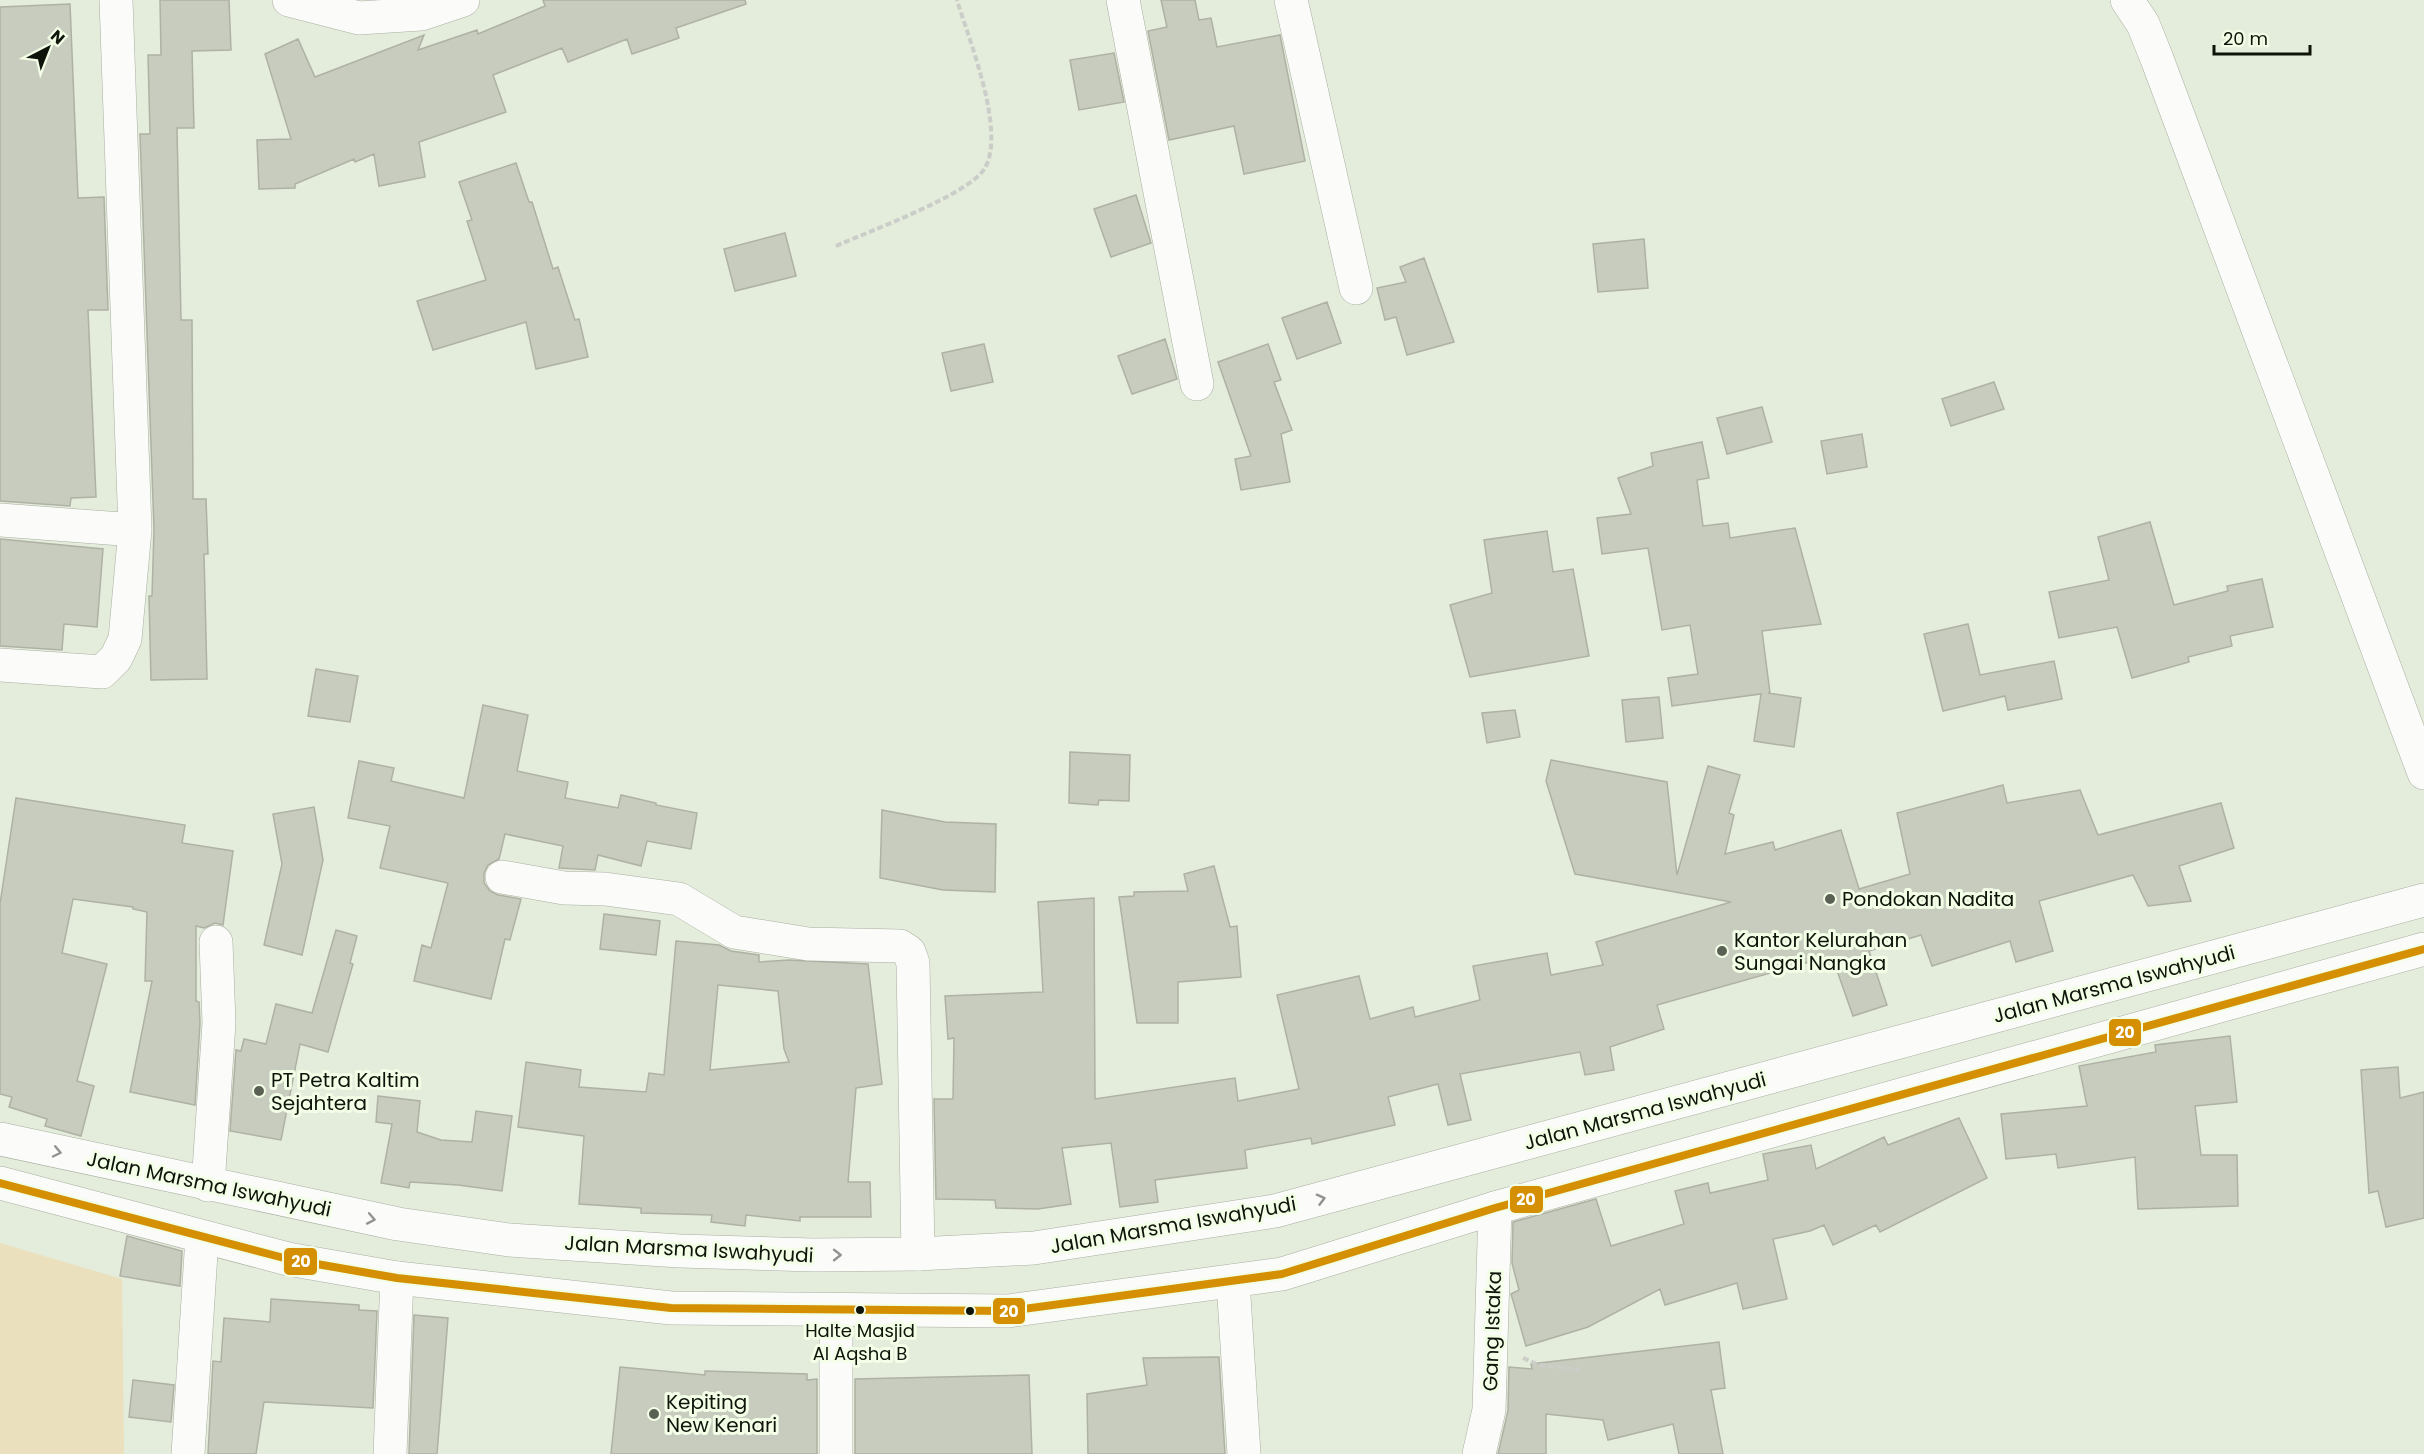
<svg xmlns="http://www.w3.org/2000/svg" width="2424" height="1454" font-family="Poppins,sans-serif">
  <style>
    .green { fill: #eae0bd }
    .building { fill: #c8ccbe; stroke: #aeb1a3; stroke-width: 1.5; fill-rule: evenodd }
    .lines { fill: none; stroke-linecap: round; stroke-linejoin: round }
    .minor-casing { stroke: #a9afa2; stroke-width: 34 }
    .highway-casing { stroke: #a9afa2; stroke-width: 34 }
    .path { stroke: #cbcdc8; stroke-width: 4; stroke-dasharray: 6 3; stroke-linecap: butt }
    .minor { stroke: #fbfcfa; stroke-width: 33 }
    .highway { stroke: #fbfcfa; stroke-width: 33 }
    .bus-1-casing { stroke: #f3fee7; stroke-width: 12 }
    .bus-1 { stroke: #d49002; stroke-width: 8 }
    .oneway { stroke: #91948e }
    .poi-dot { fill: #5a6053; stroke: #f3fee7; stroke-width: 2 }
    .bus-dot { fill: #0f140a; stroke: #f3fee7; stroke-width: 2 }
    .labels { text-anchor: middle; stroke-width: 6; stroke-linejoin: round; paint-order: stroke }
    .bus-label { font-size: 18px; fill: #0f140a; stroke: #f3fee7 }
    .poi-label { font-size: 20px; fill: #0f140a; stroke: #f3fee7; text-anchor: start }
    .street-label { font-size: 20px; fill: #0f140a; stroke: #f3fee7 }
    .line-badge { stroke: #f3fee7; stroke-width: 2 }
    .badge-label { font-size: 16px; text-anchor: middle; font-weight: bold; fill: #fff }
  </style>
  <rect width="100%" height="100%" fill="#e4ecdb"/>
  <!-- green -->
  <path class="green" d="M0 1243 122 1279 124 1454H0Z"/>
  <!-- building -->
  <path class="building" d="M160 0H229L231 50 192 51 194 128H177L181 320H192L193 499H206L208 554H204L207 679 151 680 149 596H152L154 529 140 134H150L148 55H161Z
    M543 0H745L746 4 676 28 679 38 632 54 627 39 568 62 562 48 493 75 506 112 419 142 425 177 379 186 374 154 355 162 354 159 295 184V188L259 189 257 140 291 139 265 54 298 39 315 77 424 35 418 50 477 30 478 34 545 6Z
    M1161 0H1195L1199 20 1211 18 1217 47 1280 35 1305 161 1244 174 1234 126 1169 140 1148 31 1167 27Z
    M70 4 78 198 104 197 108 310H88L96 497 71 498 70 506 0 501V7Z
    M1114 53 1124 102 1079 110 1070 60Z
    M516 163 529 202H532L553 269 558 267 575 320 579 319 588 357 536 369 526 322 433 350 417 301 486 280 467 221 472 220 459 182Z
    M1136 195 1151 243 1111 257 1094 209Z
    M785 233 796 276 735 291 724 249Z
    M1644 239 1648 288 1598 292 1593 244Z
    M1424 258 1454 342 1407 355 1396 317 1385 320 1377 288 1406 282 1400 267Z
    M1327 302 1341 343 1297 359 1282 318Z
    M1165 339 1177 379 1132 394 1118 356Z
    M984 344 993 382 951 391 942 353Z
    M1268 344 1281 380 1274 382 1292 430 1281 434 1290 482 1241 490 1235 459 1251 456 1218 362Z
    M1994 382 2004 409 1951 426 1942 399Z
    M1762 407 1772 442 1727 454 1717 418Z
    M1862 434 1867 467 1827 474 1821 441Z
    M1702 442 1709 478 1697 480 1703 526 1728 523 1730 538 1795 528 1821 624 1762 631 1770 693H1768L1801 698 1794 747 1754 741 1761 694 1672 706 1668 678 1698 674 1690 625 1662 630 1648 548 1602 554 1597 518 1631 514 1618 478 1653 466 1651 453Z
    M2150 522 2174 605 2228 591 2227 586 2262 579 2273 627 2230 636 2232 646 2188 657 2189 662 2132 678 2117 627 2059 638 2049 592 2109 580 2098 537Z
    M1547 531 1553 572 1573 569 1589 656 1470 677 1450 605 1492 593 1484 540Z
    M0 539 103 549 97 627 64 624 62 650 0 646Z
    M1968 624 1980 675 2054 661 2062 699 2008 710 2005 696 1943 711 1924 634Z
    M316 669 358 676 350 722 308 716Z
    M1659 697 1663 738 1626 742 1622 700Z
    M483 705 528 715 517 771 568 782 565 798 618 808 621 795 656 803V805L697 813 691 849 647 841 641 866 598 855 595 870 559 868 563 846 505 834 499 859 488 865 484 873V883L490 891 498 895 521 899 510 940 505 939 491 999 414 981 422 945 431 948 448 883 380 868 390 826 348 818 359 761 394 768 391 781 464 798Z
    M1515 710 1520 737 1487 743 1482 713Z
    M1070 752 1130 755 1129 801 1099 800 1098 805 1069 803Z
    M1551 760 1667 782 1677 875 1708 766 1740 775 1729 813 1734 815 1725 854 1773 842 1775 850 1841 830 1859 889 1910 874 1897 813 2003 785 2007 803 2080 790 2098 835 2221 803 2234 848 2179 866 2191 901 2148 906 2133 875 2039 901 2053 951 2016 962 2010 941 1932 966 1921 935 1869 951 1887 1005 1853 1016 1834 962 1818 967 1816 960 1657 1005 1664 1029 1610 1047 1614 1070 1585 1075 1580 1052 1460 1074 1471 1120 1448 1125 1438 1084 1388 1097 1395 1125 1312 1144 1311 1138 1245 1150 1247 1168 1155 1180 1158 1202 1120 1207 1111 1143 1062 1148 1071 1204 1038 1209 996 1208 995 1200 936 1199 934 1099H953L954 1038 948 1039 945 996 1043 992 1038 902 1094 898 1095 1099 1235 1078 1238 1101 1299 1089 1277 995 1359 976 1370 1019 1413 1007 1415 1017 1480 1000 1473 966 1547 953 1551 975 1603 965 1596 942 1731 902 1575 874 1546 781Z
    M16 798 185 825 182 843 233 851 223 925 215 923 204 928 196 926V1001L199 1002 200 1023 195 1105 130 1092 152 981H145L147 912 133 909V907L73 899 62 953 107 964 77 1081 94 1086 81 1136 45 1126 47 1119 9 1107 12 1097 0 1094V904Z
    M314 807 323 860 302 955 264 945 282 864 273 814Z
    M882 810 945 822 996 824 995 892 943 890 880 878Z
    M1214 866 1230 927 1237 926 1241 977 1178 982V1023H1137L1119 897 1134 896V892L1188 891 1184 874Z
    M604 914 660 921 656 955 600 949Z
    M336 930 357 936 350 963 353 964 328 1052 300 1044 281 1140 230 1131 236 1050 241 1051 244 1039 266 1044 276 1004 312 1013Z
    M676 941 719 945 731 951 759 955V962L789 960 868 964 882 1084 856 1088 848 1182H870L871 1217H800V1221L746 1215 745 1226 711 1222 712 1215 641 1213V1208L579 1204 584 1136 518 1127 526 1062 581 1070 579 1087 646 1092 649 1073 664 1075ZM718 985 778 991 784 1049 789 1062 710 1070Z
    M2230 1036 2237 1102 2195 1106 2201 1155H2237L2238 1206 2138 1209 2135 1157 2058 1168 2056 1154 2006 1159 2001 1114 2087 1106 2079 1066 2156 1052 2155 1045Z
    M2398 1067 2400 1098 2424 1092V1218L2386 1227 2378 1191 2369 1193 2361 1070Z
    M378 1096 420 1101 417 1132 441 1140 472 1142 476 1111 512 1116 502 1191 458 1185 410 1182 409 1188 381 1183 392 1124 376 1122Z
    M1959 1118 1987 1178 1880 1232 1876 1225 1833 1245 1824 1225 1810 1231 1773 1239 1787 1299 1743 1309 1737 1283 1665 1305 1660 1289 1588 1327 1526 1346 1511 1294 1519 1290 1512 1263 1513 1222 1596 1199 1611 1246 1684 1224 1675 1191 1708 1183 1710 1193 1768 1180 1763 1154 1811 1145 1816 1169 1884 1137 1888 1145Z
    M127 1236 182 1251 180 1286 120 1276Z
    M271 1299 359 1305V1310L377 1311 373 1408 264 1402 256 1454H208L213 1361 221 1362 224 1318 270 1322Z
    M414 1315 448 1318 437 1454H409Z
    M1719 1342 1725 1388 1711 1390 1723 1454H1679L1673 1424 1608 1440 1603 1420 1546 1414V1454H1498L1508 1411 1509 1367 1532 1369 1531 1364Z
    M1219 1357 1225 1454H1088L1087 1394 1147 1385 1143 1358Z
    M620 1367 705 1375V1371L807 1374V1380L817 1379V1454H611Z
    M1029 1375 1032 1454H855V1379Z
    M133 1380 174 1385 171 1422 129 1417Z"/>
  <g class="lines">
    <defs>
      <path id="minor" d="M289 0 359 18 421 14 463 0
        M1123 0 1197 384
        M1291 0 1356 288
        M2127 0 2143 24 2157 59 2424 773
        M0 520 135 530
        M0 665 102 672 116 658 125 639 135 530 116 0
        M502 877 564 888 605 889 679 899 734 932 808 944 900 946 909 952 913 963 918 1254
        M208 1185 219 1023 216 942
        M1233 1281 1244 1454
        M188 1454 202 1238
        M390 1454 397 1278
        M836 1454V1311
        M1479 1454 1489 1410 1495 1208"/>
      <path id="highway" d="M0 1139 398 1224 509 1240 680 1251 813 1255 918 1254 1034 1248 1275 1211 2424 900
        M0 1183 288 1259 397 1278 671 1308 1008 1311 1282 1274 1495 1208 2424 949"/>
    </defs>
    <!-- minor casing -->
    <use href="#minor" class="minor-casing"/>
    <!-- highway casing -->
    <use href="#highway" class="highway-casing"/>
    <!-- path -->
    <path class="path" d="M836 246C867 232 969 195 985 168 1006 130 969 40 957 0
      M1523 1358 1539 1365 1582 1370"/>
    <!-- minor -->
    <use href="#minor" class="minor"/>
    <!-- highway -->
    <use href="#highway" class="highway"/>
    <defs>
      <path id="bus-1" d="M0 1183 288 1259 397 1278 671 1308 1008 1311 1282 1274 1495 1208 2424 949"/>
    </defs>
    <!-- bus-1 casing -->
    <use href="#bus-1" class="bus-1-casing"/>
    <!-- bus-1 -->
    <use href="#bus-1" class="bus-1"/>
  </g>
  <!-- one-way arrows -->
  <defs><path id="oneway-chevron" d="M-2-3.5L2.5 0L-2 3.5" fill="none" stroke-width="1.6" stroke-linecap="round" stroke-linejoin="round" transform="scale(1.5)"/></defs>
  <g class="oneway">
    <use href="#oneway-chevron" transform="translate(57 1152) rotate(12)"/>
    <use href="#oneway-chevron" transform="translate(1321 1199) rotate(-15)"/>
    <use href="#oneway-chevron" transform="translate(371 1219) rotate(11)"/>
    <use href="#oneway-chevron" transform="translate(837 1255)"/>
  </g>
  <!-- markers -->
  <g class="poi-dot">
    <circle cx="1830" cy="899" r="6"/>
    <circle cx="1722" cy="951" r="6"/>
    <circle cx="259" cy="1091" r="6"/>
    <circle cx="654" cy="1414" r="6"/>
  </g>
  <g class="bus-dot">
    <circle cx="860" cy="1310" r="5"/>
    <circle cx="970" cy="1311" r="5"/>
  </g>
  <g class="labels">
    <!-- bus labels -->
    <g class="bus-label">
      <text x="860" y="1337">Halte Masjid<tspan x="860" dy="23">Al Aqsha B</tspan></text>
    </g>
    <!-- poi labels -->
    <g class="poi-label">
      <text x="1842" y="906">Pondokan Nadita</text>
      <text x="1734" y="947">Kantor Kelurahan<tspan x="1734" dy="23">Sungai Nangka</tspan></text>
      <text x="271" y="1087">PT Petra Kaltim<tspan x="271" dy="23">Sejahtera</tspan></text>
      <text x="666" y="1409">Kepiting<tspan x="666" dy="23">New Kenari</tspan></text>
    </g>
    <!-- street labels -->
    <g class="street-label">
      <text transform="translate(2114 984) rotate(-15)" y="7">Jalan Marsma Iswahyudi</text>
      <text transform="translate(1645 1111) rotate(-15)" y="7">Jalan Marsma Iswahyudi</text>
      <text transform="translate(209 1184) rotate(12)" y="7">Jalan Marsma Iswahyudi</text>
      <text transform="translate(1173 1225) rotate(-10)" y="7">Jalan Marsma Iswahyudi</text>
      <text transform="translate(689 1249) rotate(3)" y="7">Jalan Marsma Iswahyudi</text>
      <text transform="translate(1492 1331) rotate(-88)" y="7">Gang Istaka</text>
    </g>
  </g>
  <g class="line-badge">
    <rect x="2108" y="1018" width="34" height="29" rx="6" fill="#d49002"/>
    <rect x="1509" y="1185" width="35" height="29" rx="6" fill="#d49002"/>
    <rect x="283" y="1247" width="35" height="29" rx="6" fill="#d49002"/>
    <rect x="992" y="1297" width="34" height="28" rx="6" fill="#d49002"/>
  </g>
  <g class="badge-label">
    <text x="2125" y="1038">20</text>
    <text x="1526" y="1205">20</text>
    <text x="301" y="1267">20</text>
    <text x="1009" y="1317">20</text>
  </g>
  <!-- north arrow -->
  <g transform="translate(48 48) rotate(42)" stroke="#f3fee7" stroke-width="4.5" paint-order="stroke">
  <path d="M0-4.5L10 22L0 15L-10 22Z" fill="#0f140a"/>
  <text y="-9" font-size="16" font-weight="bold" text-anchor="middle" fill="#0f140a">N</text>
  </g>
  <!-- scale -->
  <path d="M2214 45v9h96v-9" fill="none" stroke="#0f140a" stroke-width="3"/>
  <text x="2223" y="45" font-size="18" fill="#0f140a" stroke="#f3fee7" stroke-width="4.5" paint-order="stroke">20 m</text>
</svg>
